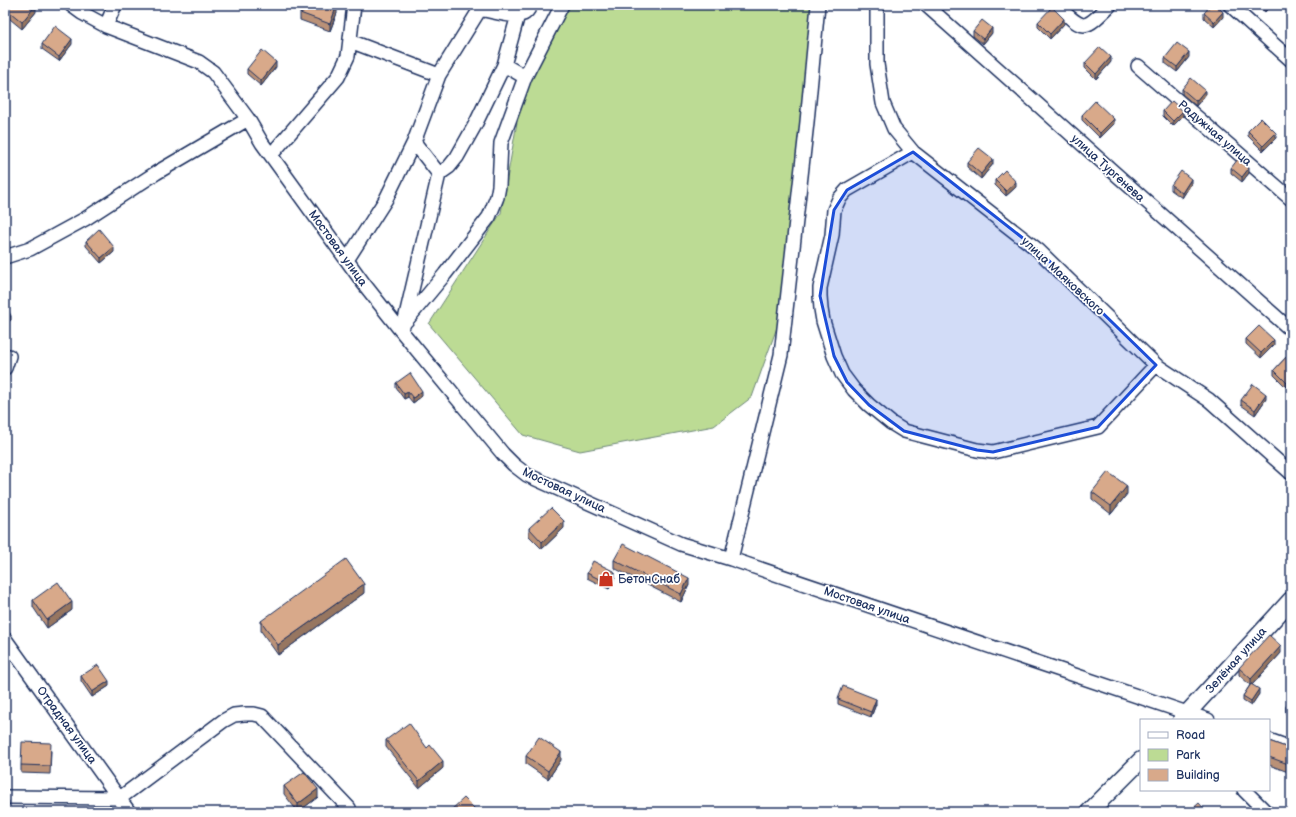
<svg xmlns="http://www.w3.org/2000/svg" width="1296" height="817" font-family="'Balsamiq Sans',sans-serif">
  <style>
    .green { fill: #bcdb94; stroke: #6c8579 }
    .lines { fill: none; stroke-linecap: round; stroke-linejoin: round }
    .minor-casing { stroke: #1b2f5e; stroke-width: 16 }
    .major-casing { stroke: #1b2f5e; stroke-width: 19 }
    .minor { stroke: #fff; stroke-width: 13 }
    .major { stroke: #fff; stroke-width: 16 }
    .wall { fill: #ba9177; stroke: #1b2f5e }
    .shaded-wall { fill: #977661; stroke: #1b2f5e }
    .building { fill: #d8a98a; stroke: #1b2f5e }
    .marked { fill: #1d4ed8; fill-opacity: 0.2; stroke: #1d4ed8; stroke-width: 3; stroke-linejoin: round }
    .labels { text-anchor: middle; stroke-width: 3.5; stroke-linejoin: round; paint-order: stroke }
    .street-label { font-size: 12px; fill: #1b2f5e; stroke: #fff }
    .poi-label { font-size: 12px; fill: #1b2f5e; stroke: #fff; text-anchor: start }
  </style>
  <rect width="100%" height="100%" fill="#fff"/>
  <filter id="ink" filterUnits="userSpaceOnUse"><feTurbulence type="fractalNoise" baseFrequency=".025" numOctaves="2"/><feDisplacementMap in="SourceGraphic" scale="8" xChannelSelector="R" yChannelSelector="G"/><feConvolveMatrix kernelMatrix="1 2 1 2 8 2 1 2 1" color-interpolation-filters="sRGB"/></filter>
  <g filter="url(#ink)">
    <!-- green -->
    <path class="green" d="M567 5H812L780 319 752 397 714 426 580 451 523 435 429 324 501 213 525 77Z"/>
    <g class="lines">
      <defs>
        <path id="minor" d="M71 5 82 13 106 26 199 62 213 72 248 119 262 143 364 284 398 327 503 454 514 465 527 475 681 544 731 559 1208 720
          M482 5 480 9C490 11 517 19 525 13 528 11 529 8 531 5
          M877 5V64L883 103 894 129 913 152 1038 250 1156 365 1209 400 1291 473
          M926 5 1291 330
          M1056 5C1084 30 1082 33 1110 5
          M1230 5 1291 60
          M518 15 504 65 525 77 562 5
          M106 26 115 5
          M350 41 439 75
          M1138 66 1291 199
          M913 152 847 190 839 199 834 210 832 235 820 288V296L821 309 823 321 834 356 842 374 854 390 869 405 891 423 904 431 977 450 993 452 1098 427 1156 365
          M271 155 338 77 348 56 354 5
          M439 174 449 167 457 157 475 125 504 65
          M5 257 30 249 85 219 156 173 248 119
          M347 260 386 199 414 142
          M406 321 445 274 489 217 497 197 499 186 501 143 525 77
          M398 327 404 324 439 174 414 142 439 75 480 9
          M5 368 9 356
          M731 559 781 355 807 122 818 5
          M5 639 129 812
          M1269 740 1291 748
          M1244 790 1266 812
          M5 797 120 798 223 721 234 715 244 714H254L262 716 349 808"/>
        <path id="major" d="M1181 720 1291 600
          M1089 812 1141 760"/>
      </defs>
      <!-- minor casing -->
      <use href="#minor" class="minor-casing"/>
      <!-- major casing -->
      <use href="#major" class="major-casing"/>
      <!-- minor -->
      <use href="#minor" class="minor"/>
      <!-- major -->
      <use href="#major" class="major"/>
    </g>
    <!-- wall -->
    <path class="wall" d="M5 5 36 12 22 29 5 15Z
      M1257 5H1271L1265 12Z
      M300 13H337L330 31 300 20Z
      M1204 13 1223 17 1214 27 1204 18Z
      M1038 22 1064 24 1050 39 1038 27Z
      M973 31 992 33 983 44 973 36Z
      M1291 33V44L1288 41V36Z
      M42 44H72L59 61 42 49Z
      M1189 57 1177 72 1165 63V58Z
      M1111 62 1096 79 1085 68V63Z
      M276 67 261 86 247 74V69Z
      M1291 84V95L1288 92V87Z
      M1182 89 1205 95 1196 106 1182 94Z
      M1163 111 1183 116 1173 126 1163 116Z
      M1082 115 1114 124 1100 138 1082 120Z
      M1248 131 1276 138 1263 151 1248 136Z
      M967 162 993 164 981 179 967 167Z
      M1231 168 1249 173 1242 182 1231 173Z
      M995 180 1016 187 1006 196 995 185Z
      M1191 184 1182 198 1171 190V185Z
      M86 241 114 252 101 263 86 246Z
      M1246 339 1274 345 1261 358 1246 344Z
      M1291 352 1287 388 1274 375V370Z
      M396 383 422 396 413 403 408 397 404 399 396 388Z
      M1266 399 1255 415 1241 405V400Z
      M1092 492 1127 494 1111 514 1092 499Z
      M529 528H564L542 549 529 536Z
      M614 560 689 585 681 602 614 568Z
      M587 573 615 577 609 589 587 578Z
      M364 593 278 655 261 631V621Z
      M33 600 72 610 47 628 33 607Z
      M1281 653 1252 685 1259 694 1251 706 1243 701V696L1250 685 1239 675V668Z
      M81 676 109 686 92 697 81 681Z
      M1291 697V717L1286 714V707Z
      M838 699 876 704 871 717 838 704Z
      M386 740 443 768 419 788 386 747Z
      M1269 741 1291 749V773L1269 765Z
      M51 751 50 774 21 773V765Z
      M526 756 561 760 548 779 526 764Z
      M284 786 318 797 298 812 284 794Z"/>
    <!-- shaded-wall -->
    <path class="shaded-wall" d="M36 5V12L22 29V22Z
      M337 5V13L330 31V24Z
      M1266 5H1271L1265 12V7Z
      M1223 12V17L1214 27V22Z
      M1064 19V24L1050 39V34Z
      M992 28V33L983 44V39Z
      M72 39V44L59 61V57Z
      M1189 52V57L1177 72V67Z
      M1111 57V62L1096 79V74Z
      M276 62V67L261 86V81Z
      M1205 90V95L1196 106V101Z
      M1183 111V116L1173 126V121Z
      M1114 119V124L1100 138V133Z
      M1276 133V138L1263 151V146Z
      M993 159V164L981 179V174Z
      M1249 168V173L1242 182V177Z
      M1191 179V184L1182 198V193Z
      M1016 182V187L1006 196V191Z
      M114 247V252L101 263V258Z
      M11 316V320L5 324V319Z
      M1274 340V345L1261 358V353Z
      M1291 379V384L1287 388V383Z
      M422 391V396L413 403V398Z
      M408 392V397L404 399V394Z
      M1266 394V399L1255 415V410Z
      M1127 486V494L1111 514V506Z
      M564 521V528L542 549V542Z
      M615 572V577L609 589V584Z
      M689 578V585L681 602V594Z
      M364 584V593L278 655V645Z
      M72 602V610L47 628V620Z
      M1281 646V653L1251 686V679Z
      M109 681V686L92 697V692Z
      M1259 689V694L1251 706V701Z
      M876 699V704L871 717V712Z
      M561 752V760L548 779V771Z
      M443 761V768L419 788V781Z
      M318 789V797L298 812V804Z"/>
    <!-- building -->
    <path class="building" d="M5 5H36L22 22 5 8Z
      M303 5H337L330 24 300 13Z
      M1211 5H1216L1223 12 1214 22 1204 13Z
      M1052 7 1064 19 1050 34 1038 22Z
      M982 20 992 28 983 39 973 31Z
      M55 26 72 39 59 57 42 44Z
      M1291 33V39L1288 36Z
      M1177 43 1189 52 1177 67 1165 58Z
      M1100 47 1111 57 1096 74 1085 63Z
      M262 50 276 62 261 81 247 69Z
      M1191 78 1205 90 1196 101 1182 89Z
      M1291 84V90L1288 87Z
      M1095 101 1114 119 1100 133 1082 115Z
      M1172 101 1183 111 1173 121 1163 111Z
      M1261 118 1276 133 1263 146 1248 131Z
      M979 148 993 159 981 174 967 162Z
      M1238 159 1249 168 1242 177 1231 168Z
      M1005 170 1016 182 1006 191 995 180Z
      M1181 171 1191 179 1182 193 1171 185Z
      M99 229 114 247 101 258 86 241Z
      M5 304 11 316 5 319Z
      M1259 326 1274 340 1261 353 1246 339Z
      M1291 352V379L1287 383 1274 370Z
      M410 373 422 391 413 398 408 392 404 394 396 383Z
      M1253 384 1266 394 1255 410 1241 400Z
      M1108 472 1127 486 1111 506 1092 492Z
      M551 508 564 521 542 542 529 528Z
      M623 544 689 578 681 594 614 560Z
      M346 559 364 584 278 645 261 621Z
      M593 561 615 572 609 584 587 573Z
      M58 582 72 602 47 620 33 600Z
      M1269 635 1281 646 1251 679 1239 668Z
      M98 665 109 681 92 692 81 676Z
      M1251 684 1259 689 1251 701 1243 696Z
      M843 686 876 699 871 712 838 699Z
      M1291 697V709L1286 707Z
      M409 723 427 748 430 745 443 761 419 781 386 740Z
      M539 737 561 752 548 771 526 756Z
      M1269 741 1291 749V765L1269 757Z
      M22 742 51 743 50 766 21 765Z
      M304 772 318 789 298 804 284 786Z
      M464 798 478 812H451L450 811Z
      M5 801H9L8 812H5Z
      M1199 803 1207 812H1189Z
      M387 809 390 812H384Z"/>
  </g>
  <!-- marked area -->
  <path class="marked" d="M913 152 1038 250 1156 365 1098 427 993 452 977 450 904 431 869 405 847 382 834 356 820 296 834 210 847 190Z"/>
  <!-- icons -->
  <defs>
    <symbol id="shop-bare" viewBox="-9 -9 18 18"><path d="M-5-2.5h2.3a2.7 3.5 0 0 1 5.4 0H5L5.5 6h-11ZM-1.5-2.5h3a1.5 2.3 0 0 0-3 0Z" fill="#c8321e" stroke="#fff" stroke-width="2.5" paint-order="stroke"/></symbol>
  </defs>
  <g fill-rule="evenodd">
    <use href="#shop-bare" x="595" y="568" width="22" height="22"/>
  </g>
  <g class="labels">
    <!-- street labels -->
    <g class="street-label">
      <text transform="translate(1215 133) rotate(41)" y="4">Радужная улица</text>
      <text transform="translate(1108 168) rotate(42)" y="4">улица Тургенева</text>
      <text transform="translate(338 248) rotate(54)" y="4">Мостовая улица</text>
      <text transform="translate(1063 276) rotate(43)" y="4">улица Маяковского</text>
      <text transform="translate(564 490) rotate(25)" y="4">Мостовая улица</text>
      <text transform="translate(867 605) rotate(19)" y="4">Мостовая улица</text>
      <text transform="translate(1236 660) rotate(-48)" y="4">Зелёная улица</text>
      <text transform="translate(67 725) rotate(54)" y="4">Отрадная улица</text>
    </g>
    <!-- poi labels -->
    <g class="poi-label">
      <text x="618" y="583">БетонСнаб</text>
    </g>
  </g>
  <!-- margin -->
  <rect width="1296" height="817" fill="none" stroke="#fff" stroke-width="20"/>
  <rect x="10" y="10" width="1276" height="797" fill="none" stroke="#1b2f5e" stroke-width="1.5" filter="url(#ink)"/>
  <!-- legend -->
  <rect x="1140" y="719" width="130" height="72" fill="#ffffff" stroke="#a4acbf"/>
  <rect x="1148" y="732" width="20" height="6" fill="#ffffff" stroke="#a4acbf"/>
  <text x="1176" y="739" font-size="12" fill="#1b2f5e">Road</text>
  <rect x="1148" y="749" width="20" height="12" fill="#bcdb94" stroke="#a4acbf"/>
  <text x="1176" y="759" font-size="12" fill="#1b2f5e">Park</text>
  <rect x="1148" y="769" width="20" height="12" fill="#d8a98a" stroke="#a4acbf"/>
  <text x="1176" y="779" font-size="12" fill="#1b2f5e">Building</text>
</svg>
